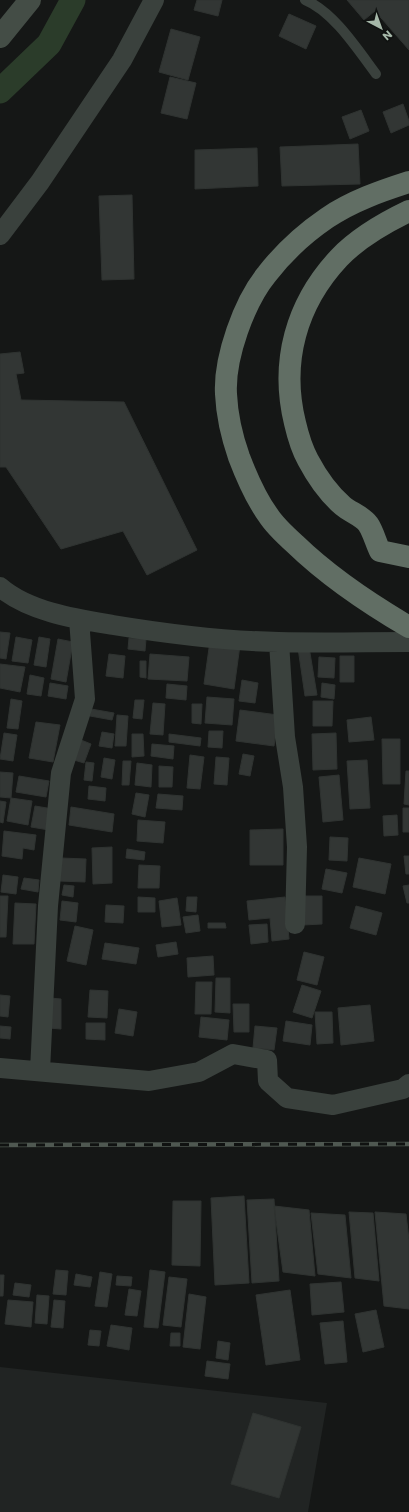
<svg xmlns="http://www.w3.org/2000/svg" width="409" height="1512" font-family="Poppins,sans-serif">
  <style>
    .built { fill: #212423 }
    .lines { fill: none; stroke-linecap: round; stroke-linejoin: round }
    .canal { stroke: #2b3c2a; stroke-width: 25 }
    .building { fill: #323634; stroke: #2f3331 }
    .lane { stroke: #3a413d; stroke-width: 10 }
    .street { stroke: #3a413d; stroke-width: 20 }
    .secondary { stroke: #444d46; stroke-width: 22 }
    .highway { stroke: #616e64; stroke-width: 22 }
    .rail-casing { stroke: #4f5851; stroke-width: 4.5 }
    .rail { stroke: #101211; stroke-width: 3; stroke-dasharray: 9; stroke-linecap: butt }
  </style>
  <rect width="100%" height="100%" fill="#151716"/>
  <!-- built -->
  <path class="built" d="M0 1367 327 1403 308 1512H0Z"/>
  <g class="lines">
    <!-- canal -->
    <path class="canal" d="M0 91 49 44 73 0"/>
  </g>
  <!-- building -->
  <path class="building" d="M197 0H222L218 16 194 10Z
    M347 0H409V50L375 11 364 20Z
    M289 14 316 26 306 49 279 36Z
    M171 29 200 37 188 80 159 72Z
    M170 77 196 83 187 119 161 113Z
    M403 104 409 121V125L391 133 383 112Z
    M361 110 369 131 350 139 342 117Z
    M358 144 360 184 282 186 280 147Z
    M257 148 258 186 195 189V150Z
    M132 195 134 279 102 280 99 196Z
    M20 352 24 373 16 374 21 400 124 402 197 550 147 575 123 531 61 549 6 467H0V354Z
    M0 632 10 633 6 659 0 658Z
    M16 637 32 640 28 663 12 661Z
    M39 637 50 639 46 667 34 665Z
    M129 638 146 639 145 651 128 649Z
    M58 639 73 642 66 682 51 679Z
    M210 641 240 645 234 689 204 684Z
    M309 647 317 695 305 696 298 648Z
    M109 654 125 656 123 678 106 676Z
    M150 654 189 657 187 681 148 679Z
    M340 656H354V682H340Z
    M319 657 335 658 334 678 318 677Z
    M140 661H146V678L140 677Z
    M0 664 25 667 20 692 0 688Z
    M30 675 44 678 41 696 27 694Z
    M242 680 258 683 255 703 239 701Z
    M50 683 68 686 66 699 48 696Z
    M322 683 335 685 334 699 321 697Z
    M167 684 187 686 186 700 166 698Z
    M207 697 234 699 232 725 205 723Z
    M11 699 22 701 18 729 7 728Z
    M135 700H144L142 719 133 718Z
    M313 701H333L332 726H313Z
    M153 703 165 704 163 735 150 734Z
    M192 704H202L201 724 192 723Z
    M91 709 114 713 112 720 90 716Z
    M240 710 278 715 274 746 236 741Z
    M117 715 128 716 126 746H115Z
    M371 717 374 740 349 742 347 720Z
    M36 722 60 725 53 762 29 758Z
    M209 731H223L222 748 208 747Z
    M102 732 114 734 112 748 99 746Z
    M4 733 17 735 13 761 0 759Z
    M336 733 337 769 313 770 312 734Z
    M132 734H143L144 756 132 757Z
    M169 734 201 738 200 746 169 742Z
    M382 739H400V784H383Z
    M81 740 91 744 84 763 74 760Z
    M152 744 174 746 173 759 151 756Z
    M243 754 254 756 250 776 239 774Z
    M190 755 204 757 200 789 187 788Z
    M216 757 229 758 227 785 214 784Z
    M104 758 115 760 112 779 101 777Z
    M367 760 370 808 350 809 347 761Z
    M123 761H131L129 785H122Z
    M86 762 94 763 92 781 84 780Z
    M137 763 152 765 151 787 135 785Z
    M159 766 173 767 172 787H159Z
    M406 771H409V805L404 804Z
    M0 772 13 773 11 798 0 797Z
    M339 775 343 820 323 822 319 777Z
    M19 776 49 781 46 797 16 792Z
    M89 786 106 788 105 801 88 799Z
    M136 793 149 795 145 817 132 814Z
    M158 794 183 796 182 810 156 808Z
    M11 798 32 801 28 825 7 821Z
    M0 801 6 802 3 823 0 822Z
    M35 806 53 809 49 830 31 827Z
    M71 807 114 814 112 832 69 825Z
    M403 808H409V832H403Z
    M397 815 398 835 384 836 383 816Z
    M138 820 165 822 163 843 137 841Z
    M283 829V865H250V830Z
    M4 831 36 835 34 850 23 848 22 859 2 856Z
    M330 837 348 838 347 861 329 860Z
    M112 847V883L93 884 92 848Z
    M127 849 145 852 144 860 126 858Z
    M404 856H409V874H406Z
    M61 858 86 859 85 882 59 881Z
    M359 858 391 864 385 894 353 887Z
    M139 865 160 866 159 888H138Z
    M326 869 347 873 342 893 322 889Z
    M3 875 18 877 16 894 1 892Z
    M24 878 39 880 38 892 21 889Z
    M64 885 74 886 73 897 62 895Z
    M409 885V903H407L403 886Z
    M0 896H8L6 937H0Z
    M303 896H322V924L303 925Z
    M138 897 155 898V912H138Z
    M187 897H197L196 912 186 911Z
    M285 897 289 939 272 941 270 918 249 920 247 901Z
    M177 898 181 925 162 927 159 901Z
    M62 901 78 903 76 922 60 920Z
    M15 903 36 904 34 944H13Z
    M106 905 124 906 123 923 105 922Z
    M356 906 382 913 376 935 350 928Z
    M198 915 200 931 186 933 183 917Z
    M208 923H225L226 928H208Z
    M267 924 268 942 251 944 249 925Z
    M75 926 93 930 86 965 67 961Z
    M176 942 178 954 158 957 156 945Z
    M105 943 139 948 136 964 102 959Z
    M304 952 324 957 317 985 297 980Z
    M213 956 214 975 188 977 187 958Z
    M216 978H230V1013L215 1012Z
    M196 982H212L211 1014H195Z
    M302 985 321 991 312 1018 293 1012Z
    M90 990 108 991 107 1018 88 1017Z
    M0 995 10 996 8 1017 0 1016Z
    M50 998 61 999V1029L49 1028Z
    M233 1004H249V1032H234Z
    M370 1005 374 1041 341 1045 338 1008Z
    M119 1009 137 1012 133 1036 115 1033Z
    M315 1012H332L333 1043 317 1044Z
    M201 1017 229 1020 227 1040 199 1037Z
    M286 1021 312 1025 310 1045 283 1041Z
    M86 1023H105V1040L86 1039Z
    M0 1026 11 1027 10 1039 0 1038Z
    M255 1026 277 1028 274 1050 253 1048Z
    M244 1196 249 1283 215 1285 211 1198Z
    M274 1199 279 1281 252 1283 247 1200Z
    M173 1201H201L200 1266 172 1265Z
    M274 1206 309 1210 315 1276 283 1272Z
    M349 1212 373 1213 379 1281 355 1278Z
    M375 1212 406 1214 409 1240V1309L384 1306Z
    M311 1213 345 1215 351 1278 318 1274Z
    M56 1270 68 1271 66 1295 53 1294Z
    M150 1270 165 1272 158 1328 144 1327Z
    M100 1272 112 1274 107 1307 95 1306Z
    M76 1274 92 1277 90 1287 74 1285Z
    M0 1275H4L3 1296H0Z
    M117 1276 132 1277 131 1286 116 1285Z
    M169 1277 187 1279 181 1327 163 1325Z
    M341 1282 344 1312 312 1315 310 1284Z
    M15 1283 31 1285 29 1297 13 1295Z
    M129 1289 141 1291 137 1316 125 1315Z
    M290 1290 300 1360 266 1365 256 1295Z
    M189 1294 206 1297 200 1349 183 1347Z
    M37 1295 49 1296 47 1324 35 1323Z
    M8 1300 33 1302 31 1327 5 1324Z
    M54 1300 65 1301 63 1328 51 1327Z
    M376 1310 384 1347 363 1352 355 1314Z
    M343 1321 347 1362 325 1364 320 1323Z
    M111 1325 132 1328 129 1350 107 1346Z
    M90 1330 101 1331 99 1346 88 1345Z
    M171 1333H180V1346H170Z
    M218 1341 230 1343 228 1360 216 1358Z
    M207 1361 230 1364 228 1379 205 1376Z
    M253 1413 301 1427 279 1498 231 1484Z"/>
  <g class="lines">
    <!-- lane -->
    <path class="lane" d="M305 0C333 11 358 50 376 74"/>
    <!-- street -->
    <path class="street" d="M0 235 40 182 122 60 154 0
      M0 587C29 612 77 619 113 625 168 634 223 641 279 642 322 643 366 642 409 642
      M279 642 285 737 293 787 297 847 295 924
      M0 1068 149 1081 199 1072 233 1054 267 1060 268 1081 287 1098 333 1105 403 1089 409 1084
      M40 1071 48 906 61 773 85 699 79 619"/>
    <!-- secondary -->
    <path class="secondary" d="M0 37 30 0"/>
    <!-- highway -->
    <path class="highway" d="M409 182C381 191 352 201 327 218 305 233 284 252 267 274 244 302 224 358 226 394 227 416 232 437 239 457 247 478 255 497 268 515 275 526 285 535 295 544 329 577 368 603 409 627
      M409 211C386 222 357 239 339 258 296 304 280 362 295 423 298 436 302 449 308 460 317 477 329 494 343 506 350 512 362 516 368 524 373 531 376 543 380 551L409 557"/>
    <defs>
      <path id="rail" d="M0 1145 409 1144"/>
    </defs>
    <!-- rail casing -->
    <use href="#rail" class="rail-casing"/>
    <!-- rail -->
    <use href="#rail" class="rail"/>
  </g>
  <!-- north arrow -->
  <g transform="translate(381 28) rotate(139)" stroke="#101211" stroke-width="3" paint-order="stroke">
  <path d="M0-3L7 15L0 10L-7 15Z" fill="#a6b8a9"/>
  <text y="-6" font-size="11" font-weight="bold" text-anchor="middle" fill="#a6b8a9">N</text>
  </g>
</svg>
